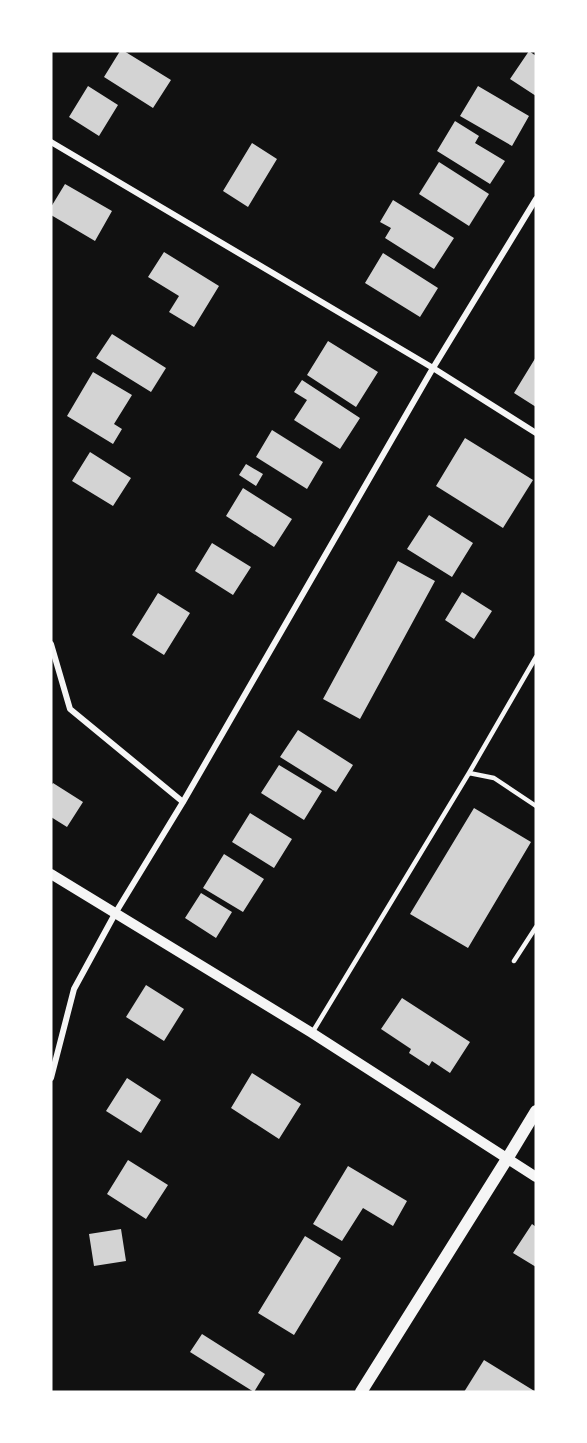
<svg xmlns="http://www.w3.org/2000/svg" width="587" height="1443" font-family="'IBM Plex Sans',sans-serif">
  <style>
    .building { fill: #d3d3d3 }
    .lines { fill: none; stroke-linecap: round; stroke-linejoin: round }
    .service { stroke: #f5f5f5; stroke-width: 4.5 }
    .minor { stroke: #f5f5f5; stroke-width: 6 }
    .tertiary { stroke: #f5f5f5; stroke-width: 10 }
    .secondary { stroke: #f5f5f5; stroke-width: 12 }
  </style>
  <rect width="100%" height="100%" fill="#111"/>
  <!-- building -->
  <path class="building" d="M120 51H124L171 80 153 108 104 77Z
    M529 51 536 56V96L510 79Z
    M88 86 118 105 99 136 69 117Z
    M478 86 529 116 512 146 460 116Z
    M455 121 479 136 475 143 505 161 490 184 437 151Z
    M252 143 277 159 248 207 223 191Z
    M439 162 489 194 469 226 419 194Z
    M65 184 112 211 95 241 51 215V207Z
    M393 200 454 238 434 269 385 238 391 228 380 222Z
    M164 252 219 286 194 327 169 312 179 296 148 277Z
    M383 253 438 288 420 317 365 283Z
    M112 334 166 368 151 392 96 358Z
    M328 341 378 372 356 407 307 375Z
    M536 357V407L514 393Z
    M93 372 132 395 114 424 122 429 113 444 67 416Z
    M302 380 360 418 340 449 294 420 307 400 294 392Z
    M272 430 323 462 307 489 256 457Z
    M465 438 533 480 503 528 436 486Z
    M90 452 131 478 113 506 72 481Z
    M246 464 263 474 256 486 239 475Z
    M243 488 292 519 274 547 226 516Z
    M429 515 473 543 452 577 407 549Z
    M212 543 251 567 233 595 195 571Z
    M398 561 435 581 360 719 323 699Z
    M462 592 492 611 474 639 445 620Z
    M158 593 190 613 164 655 132 635Z
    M298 730 353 765 336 792 280 757Z
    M279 765 322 791 304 820 261 793Z
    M53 783 83 802 67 827 51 817V786Z
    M474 808 531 842 468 948 410 914Z
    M250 813 292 839 274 868 232 842Z
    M224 854 264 879 243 912 203 888Z
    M201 893 232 912 216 938 185 918Z
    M146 985 184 1009 164 1041 126 1017Z
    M402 998 470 1042 450 1073 432 1061 429 1066 409 1053 411 1049 381 1029Z
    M252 1073 301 1104 279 1139 231 1108Z
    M127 1078 161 1100 141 1133 106 1111Z
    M128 1160 168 1185 146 1219 107 1194Z
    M348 1166 407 1201 393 1226 363 1208 342 1241 313 1224Z
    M532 1224 536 1227V1267L513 1253Z
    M121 1229 126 1261 94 1266 89 1234Z
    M305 1236 341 1258 294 1335 258 1313Z
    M202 1334 265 1374 254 1392 190 1352Z
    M484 1360 536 1392H464Z"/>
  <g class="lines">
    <!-- service -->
    <path class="service" d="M469 773 494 778 536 806
      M514 961 536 927
      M312 1033 469 773 536 657"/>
    <!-- minor -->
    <path class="minor" d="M51 142 433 368 536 433
      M51 644 70 709 183 802
      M51 1078 74 989 116 912 183 802 433 368 536 199"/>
    <!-- tertiary -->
    <path class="tertiary" d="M51 874 312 1033 536 1177"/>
    <!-- secondary -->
    <path class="secondary" d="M361 1392 507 1159 536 1111"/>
  </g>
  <!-- border -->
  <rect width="587" height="1443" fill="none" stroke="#ffffff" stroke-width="105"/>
</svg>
